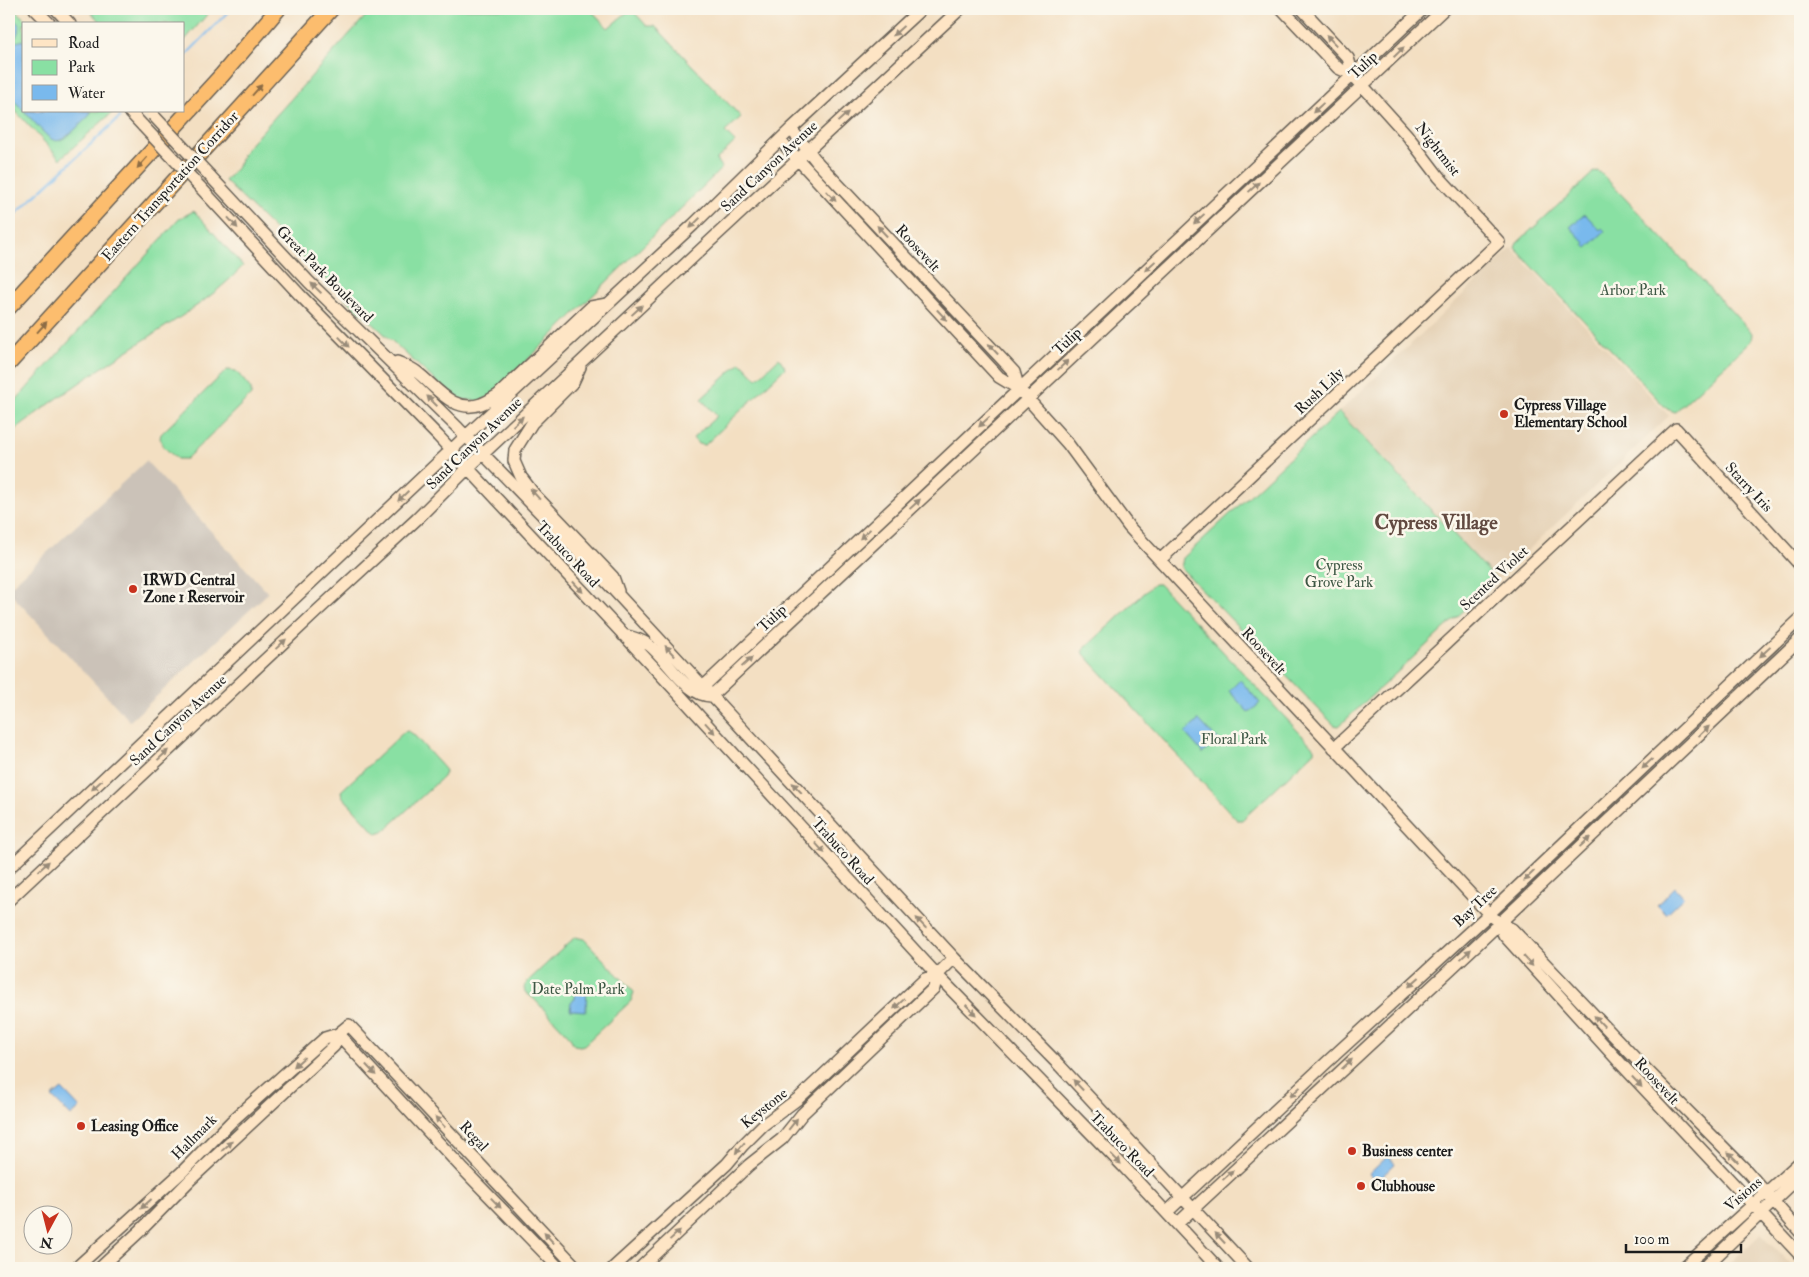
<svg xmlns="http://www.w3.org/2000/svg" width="1809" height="1277" font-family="'IM FELL Double Pica',serif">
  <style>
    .built { fill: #e4d0b4 }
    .industrial { fill: #cbc2b8 }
    .green { fill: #89e0a3; stroke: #527e60 }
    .water { fill: #79b9ed; stroke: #4a6a84 }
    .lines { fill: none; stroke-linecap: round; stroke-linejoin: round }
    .stream { stroke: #79b9ed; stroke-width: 2.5 }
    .secondary-casing { stroke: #676056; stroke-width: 14 }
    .highway-casing { stroke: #676056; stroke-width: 18 }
    .secondary { stroke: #fee5c5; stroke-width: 11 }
    .highway { stroke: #fcbd6e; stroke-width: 15 }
    .secondary-bridge-casing { stroke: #676056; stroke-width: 14; stroke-linecap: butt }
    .secondary-bridge { stroke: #fee5c5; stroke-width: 11 }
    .oneway { fill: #988b79 }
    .oneway2 { fill: #8c6c45 }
    .poi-dot { fill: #c8321e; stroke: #fbf7ec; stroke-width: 2 }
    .labels { text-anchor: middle; stroke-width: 5; stroke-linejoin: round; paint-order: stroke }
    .street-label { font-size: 15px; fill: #1c1c1c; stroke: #fbf7ec }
    .park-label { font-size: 15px; fill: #3d5744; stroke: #fbf7ec }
    .poi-label { font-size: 15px; font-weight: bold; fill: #1c1c1c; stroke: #fbf7ec; text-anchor: start }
    .district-label { font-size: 20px; font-weight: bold; fill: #614940; stroke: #fbf7ec }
  </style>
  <rect width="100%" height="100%" fill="#fbf7ec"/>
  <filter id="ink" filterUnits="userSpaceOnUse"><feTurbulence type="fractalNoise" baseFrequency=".02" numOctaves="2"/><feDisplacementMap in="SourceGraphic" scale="10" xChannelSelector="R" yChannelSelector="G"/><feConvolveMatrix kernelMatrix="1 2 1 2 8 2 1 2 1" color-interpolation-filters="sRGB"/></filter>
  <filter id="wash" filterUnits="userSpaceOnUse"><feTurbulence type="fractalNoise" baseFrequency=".0096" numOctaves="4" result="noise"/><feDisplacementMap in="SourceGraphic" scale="20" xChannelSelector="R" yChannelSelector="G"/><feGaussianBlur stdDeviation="1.12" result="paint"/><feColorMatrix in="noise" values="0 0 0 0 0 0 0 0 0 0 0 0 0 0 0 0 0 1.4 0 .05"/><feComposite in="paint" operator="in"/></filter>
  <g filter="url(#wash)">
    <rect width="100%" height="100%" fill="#f3dfc2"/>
    <!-- built -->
    <path class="built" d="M1512 248 1669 416 1497 580 1339 412Z
      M1761 1234 1794 1268H1725Z"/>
    <!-- industrial -->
    <path class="industrial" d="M146 461 268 593 130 721 9 592V588Z"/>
    <!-- green -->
    <path class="green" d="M9 9H15L29 24H24V111H114L60 159 9 104Z
      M88 9H212L184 41V24H102Z
      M372 9H590L608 28 631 9 647 26H655L741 117 725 132 735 142 716 160 722 168 492 395 481 401 455 399 342 295 225 181 238 166 246 149Z
      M1597 171 1601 173 1752 333 1751 341 1675 412 1667 409 1515 248 1517 243 1594 172Z
      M194 211 243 266C211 301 167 325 127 351 86 378 48 404 9 434V408L180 218Z
      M779 358 784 365 785 368 705 445 698 444 693 438 717 416 701 399 741 362 757 379Z
      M227 370 236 371 251 389V395L186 459H177C170 452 157 444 161 434Z
      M1339 412 1497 580 1339 726 1334 725 1181 568 1183 558Z
      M1154 584H1159L1314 748V752L1242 820H1237L1084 654 1083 650Z
      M408 731 413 734 444 768 445 772 443 777 383 832 377 834 342 796 341 791 404 732Z
      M575 937 584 939 634 992 631 1001 584 1045 580 1046 574 1045 569 1036 534 999 525 992 524 988 528 981Z"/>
    <!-- water -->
    <path class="water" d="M9 13 20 26 17 35 14 39 17 42 24 40V111L9 95Z
      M24 111H91V112L89 116C52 152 58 147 24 111Z
      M1585 214 1600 230 1602 228 1605 231 1587 248 1584 245 1585 243 1570 227Z
      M1240 680 1260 703 1249 713 1229 691Z
      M1199 720 1215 737 1219 739 1202 754 1201 751 1185 733Z
      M1675 887 1684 897 1666 914 1657 905Z
      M576 984 587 985 586 1011 570 1010 571 1002 575 999Z
      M62 1089 80 1108 71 1116 52 1097Z
      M1388 1156 1395 1164 1376 1182 1369 1174Z"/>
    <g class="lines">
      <!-- stream -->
      <path class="stream" d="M184 57 231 9
        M9 220 120 117"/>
    </g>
  </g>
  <g filter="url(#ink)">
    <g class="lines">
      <defs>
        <path id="secondary" d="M35 9 50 24
          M56 9 70 24
          M1302 9 1348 58 1353 75
          M129 111 143 126
          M791 129 818 163 1014 372 1019 389
          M780 140 999 377 1019 389 1068 444 1129 527 1489 914 1499 923 1512 929 1633 1056 1745 1169 1800 1232
          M210 176 309 282 458 428 587 561 954 958 1060 1066 1248 1268
          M200 187 299 294 438 436 677 692 937 975 1123 1166 1218 1268
          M397 362C404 365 412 368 418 373 436 387 454 414 481 404 487 402 493 398 498 395L591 307 607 304
          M580 367 573 382 532 423 515 450 514 461 521 477 534 494 613 577 618 591
          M1160 560 1499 242 1439 177 1407 135 1353 75 1338 68 1282 9
          M623 635C633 637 641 640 649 645 668 660 686 696 711 696
          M703 687 1423 9
          M711 696 1444 9
          M1334 748 1676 429 1800 565
          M9 868 466 436 693 225 791 129 921 9
          M9 900 316 612 417 519 468 468 708 243 960 9
          M1499 923 1504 935 1623 1066 1800 1255
          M338 1034 462 1168 559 1268
          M1167 1212 1326 1063 1489 914 1800 619
          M1177 1224 1486 936 1800 639
          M76 1268 182 1172 232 1121 325 1038 338 1034 349 1025 577 1268
          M100 1268 140 1231 191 1179 334 1046 338 1034
          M613 1268 727 1164 743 1145 763 1125 799 1098 925 979 937 975 954 958
          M640 1268 749 1165 782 1139 802 1114 934 988 937 975
          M1683 1268 1800 1162
          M1704 1268 1800 1176"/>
        <path id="highway" d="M9 307 222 75 278 9
          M9 363 331 9"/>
      </defs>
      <!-- secondary casing -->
      <use href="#secondary" class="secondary-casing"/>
      <!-- highway casing -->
      <use href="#highway" class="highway-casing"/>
      <!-- secondary -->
      <use href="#secondary" class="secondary"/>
      <!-- highway -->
      <use href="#highway" class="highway"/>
      <defs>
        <path id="secondary-bridge" d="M153 115 210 176
          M143 126 200 187"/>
      </defs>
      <!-- secondary-bridge casing -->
      <use href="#secondary-bridge" class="secondary-bridge-casing"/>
      <!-- secondary-bridge -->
      <use href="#secondary-bridge" class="secondary-bridge"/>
    </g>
    <!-- one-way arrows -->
    <defs><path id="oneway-solid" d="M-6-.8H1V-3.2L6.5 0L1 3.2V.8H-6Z" transform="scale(1.25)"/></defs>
    <g class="oneway">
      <use href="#oneway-solid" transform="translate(898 31) rotate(137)"/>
      <use href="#oneway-solid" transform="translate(1331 40) rotate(-133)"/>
      <use href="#oneway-solid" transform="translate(1399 52) rotate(-44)"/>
      <use href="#oneway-solid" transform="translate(1318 108) rotate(137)"/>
      <use href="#oneway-solid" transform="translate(843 117) rotate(-43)"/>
      <use href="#oneway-solid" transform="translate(1254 187) rotate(-43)"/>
      <use href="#oneway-solid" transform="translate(831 196) rotate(47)"/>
      <use href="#oneway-solid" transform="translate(1199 219) rotate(137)"/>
      <use href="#oneway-solid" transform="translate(233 223) rotate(48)"/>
      <use href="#oneway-solid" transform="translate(695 223) rotate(136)"/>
      <use href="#oneway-solid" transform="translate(882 231) rotate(-133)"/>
      <use href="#oneway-solid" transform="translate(1150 266) rotate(137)"/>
      <use href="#oneway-solid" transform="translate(316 288) rotate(-136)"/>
      <use href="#oneway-solid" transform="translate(637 310) rotate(-43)"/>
      <use href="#oneway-solid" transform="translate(942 315) rotate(47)"/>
      <use href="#oneway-solid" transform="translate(344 342) rotate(46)"/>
      <use href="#oneway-solid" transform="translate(993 349) rotate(-133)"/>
      <use href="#oneway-solid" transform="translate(1063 365) rotate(-43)"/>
      <use href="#oneway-solid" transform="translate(432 401) rotate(-135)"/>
      <use href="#oneway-solid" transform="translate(518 421) rotate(-43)"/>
      <use href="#oneway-solid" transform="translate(984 422) rotate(137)"/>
      <use href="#oneway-solid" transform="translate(535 494) rotate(-131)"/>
      <use href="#oneway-solid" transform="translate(403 496) rotate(136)"/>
      <use href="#oneway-solid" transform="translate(915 504) rotate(-43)"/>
      <use href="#oneway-solid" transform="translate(865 534) rotate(137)"/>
      <use href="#oneway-solid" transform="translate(578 587) rotate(47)"/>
      <use href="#oneway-solid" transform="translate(281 644) rotate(-43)"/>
      <use href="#oneway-solid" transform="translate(670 651) rotate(-133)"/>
      <use href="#oneway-solid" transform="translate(1765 652) rotate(137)"/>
      <use href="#oneway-solid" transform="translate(747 662) rotate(-43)"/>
      <use href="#oneway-solid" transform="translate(710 728) rotate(48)"/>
      <use href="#oneway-solid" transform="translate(1704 731) rotate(-43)"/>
      <use href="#oneway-solid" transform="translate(163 755) rotate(-43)"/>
      <use href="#oneway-solid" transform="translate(1647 764) rotate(137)"/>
      <use href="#oneway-solid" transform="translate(97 785) rotate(137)"/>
      <use href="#oneway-solid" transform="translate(797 788) rotate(-133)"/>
      <use href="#oneway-solid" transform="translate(1585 842) rotate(-43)"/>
      <use href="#oneway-solid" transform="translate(820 848) rotate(48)"/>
      <use href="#oneway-solid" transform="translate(44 866) rotate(-43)"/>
      <use href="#oneway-solid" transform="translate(1529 876) rotate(136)"/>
      <use href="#oneway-solid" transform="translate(921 923) rotate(-133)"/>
      <use href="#oneway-solid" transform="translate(1466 954) rotate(-43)"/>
      <use href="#oneway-solid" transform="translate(1528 961) rotate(48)"/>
      <use href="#oneway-solid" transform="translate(1414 982) rotate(138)"/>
      <use href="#oneway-solid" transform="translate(899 1004) rotate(137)"/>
      <use href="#oneway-solid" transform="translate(971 1010) rotate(45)"/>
      <use href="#oneway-solid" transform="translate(1599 1021) rotate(-133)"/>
      <use href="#oneway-solid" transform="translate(299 1062) rotate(138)"/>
      <use href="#oneway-solid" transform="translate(1347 1064) rotate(-43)"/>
      <use href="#oneway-solid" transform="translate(371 1070) rotate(47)"/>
      <use href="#oneway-solid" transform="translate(1637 1082) rotate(47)"/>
      <use href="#oneway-solid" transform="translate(1078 1085) rotate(-133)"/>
      <use href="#oneway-solid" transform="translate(1295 1092) rotate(137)"/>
      <use href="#oneway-solid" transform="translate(440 1122) rotate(-133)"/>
      <use href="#oneway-solid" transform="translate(793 1124) rotate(-52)"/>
      <use href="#oneway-solid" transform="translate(227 1146) rotate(-43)"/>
      <use href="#oneway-solid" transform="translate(740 1148) rotate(130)"/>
      <use href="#oneway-solid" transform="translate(1733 1157) rotate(-136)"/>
      <use href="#oneway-solid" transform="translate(1116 1159) rotate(45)"/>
      <use href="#oneway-solid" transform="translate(1228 1175) rotate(-43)"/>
      <use href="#oneway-solid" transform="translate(496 1203) rotate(46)"/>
      <use href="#oneway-solid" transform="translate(146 1204) rotate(138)"/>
      <use href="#oneway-solid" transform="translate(675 1235) rotate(-43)"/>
      <use href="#oneway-solid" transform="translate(549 1238) rotate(-133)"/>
      <use href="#oneway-solid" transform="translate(1220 1238) rotate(-133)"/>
    </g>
    <g class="oneway2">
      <use href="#oneway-solid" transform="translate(257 90) rotate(-48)"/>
      <use href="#oneway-solid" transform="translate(142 163) rotate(132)"/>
      <use href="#oneway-solid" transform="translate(42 327) rotate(-48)"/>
    </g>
  </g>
  <!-- markers -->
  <g class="poi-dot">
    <circle cx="1504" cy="414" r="5"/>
    <circle cx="133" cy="589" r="5"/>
    <circle cx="81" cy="1126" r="5"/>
    <circle cx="1352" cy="1151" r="5"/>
    <circle cx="1361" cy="1186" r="5"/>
  </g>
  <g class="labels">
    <!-- street labels -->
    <g class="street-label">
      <text transform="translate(1363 65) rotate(-44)" y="5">Tulip</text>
      <text transform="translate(1438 149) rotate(52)" y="5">Nightmist</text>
      <text transform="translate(769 166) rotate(-43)" y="5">Sand Canyon Avenue</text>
      <text transform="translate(170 186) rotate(-48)" y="5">Eastern Transportation Corridor</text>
      <text transform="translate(918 248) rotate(47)" y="5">Roosevelt</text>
      <text transform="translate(325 274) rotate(45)" y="5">Great Park Boulevard</text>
      <text transform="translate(1067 341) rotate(-43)" y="5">Tulip</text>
      <text transform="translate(1319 391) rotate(-43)" y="5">Rush Lily</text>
      <text transform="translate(474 443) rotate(-44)" y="5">Sand Canyon Avenue</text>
      <text transform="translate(1749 487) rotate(47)" y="5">Starry Iris</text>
      <text transform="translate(568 554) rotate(47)" y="5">Trabuco Road</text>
      <text transform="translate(1494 578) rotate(-43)" y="5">Scented Violet</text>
      <text transform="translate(772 618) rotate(-43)" y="5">Tulip</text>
      <text transform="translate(1264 651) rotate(47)" y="5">Roosevelt</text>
      <text transform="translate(178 720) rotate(-43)" y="5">Sand Canyon Avenue</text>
      <text transform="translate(843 851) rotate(48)" y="5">Trabuco Road</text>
      <text transform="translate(1475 906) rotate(-43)" y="5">Bay Tree</text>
      <text transform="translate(1657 1081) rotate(47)" y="5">Roosevelt</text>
      <text transform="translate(764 1108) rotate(-39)" y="5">Keystone</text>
      <text transform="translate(474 1136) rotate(47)" y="5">Regal</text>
      <text transform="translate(194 1137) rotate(-45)" y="5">Hallmark</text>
      <text transform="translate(1122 1144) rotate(46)" y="5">Trabuco Road</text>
      <text transform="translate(1743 1194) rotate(-41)" y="5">Visions</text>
    </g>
    <!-- park labels -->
    <g class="park-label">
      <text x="1633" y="295">Arbor Park</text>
      <text x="1339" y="570">Cypress<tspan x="1339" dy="17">Grove Park</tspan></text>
      <text x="1234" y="744">Floral Park</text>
      <text x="578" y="994">Date Palm Park</text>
    </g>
    <!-- poi labels -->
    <g class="poi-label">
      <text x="1514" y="410">Cypress Village<tspan x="1514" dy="17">Elementary School</tspan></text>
      <text x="143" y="585">IRWD Central<tspan x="143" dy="17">Zone 1 Reservoir</tspan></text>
      <text x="91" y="1131">Leasing Office</text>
      <text x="1362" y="1156">Business center</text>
      <text x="1371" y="1191">Clubhouse</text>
    </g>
    <!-- district labels -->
    <g class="district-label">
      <text x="1436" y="529">Cypress Village</text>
    </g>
  </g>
  <!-- margin -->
  <rect width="1809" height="1277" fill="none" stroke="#fbf7ec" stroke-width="30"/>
  <!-- legend -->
  <rect x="22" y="22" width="162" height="90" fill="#fbf7ec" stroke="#a29f99"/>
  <rect x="32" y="39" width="25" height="8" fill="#fee5c5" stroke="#a29f99"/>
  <text x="68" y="48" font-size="15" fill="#1c1c1c">Road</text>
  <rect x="32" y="60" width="25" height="15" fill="#89e0a3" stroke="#a29f99"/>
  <text x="68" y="72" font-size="15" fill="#1c1c1c">Park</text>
  <rect x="32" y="85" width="25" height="15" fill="#79b9ed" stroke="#a29f99"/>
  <text x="68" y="98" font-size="15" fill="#1c1c1c">Water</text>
  <!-- north arrow -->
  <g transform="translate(48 1230) rotate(187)"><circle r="24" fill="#fbf7ec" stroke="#a29f99"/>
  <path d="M0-4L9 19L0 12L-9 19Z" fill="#c8321e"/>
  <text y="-8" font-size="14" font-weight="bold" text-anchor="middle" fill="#1c1c1c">N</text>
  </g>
  <!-- scale -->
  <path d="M1626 1244v8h115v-8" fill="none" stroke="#1c1c1c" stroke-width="2.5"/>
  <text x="1634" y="1244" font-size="15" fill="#1c1c1c" stroke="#fbf7ec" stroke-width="4" paint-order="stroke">100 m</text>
</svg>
